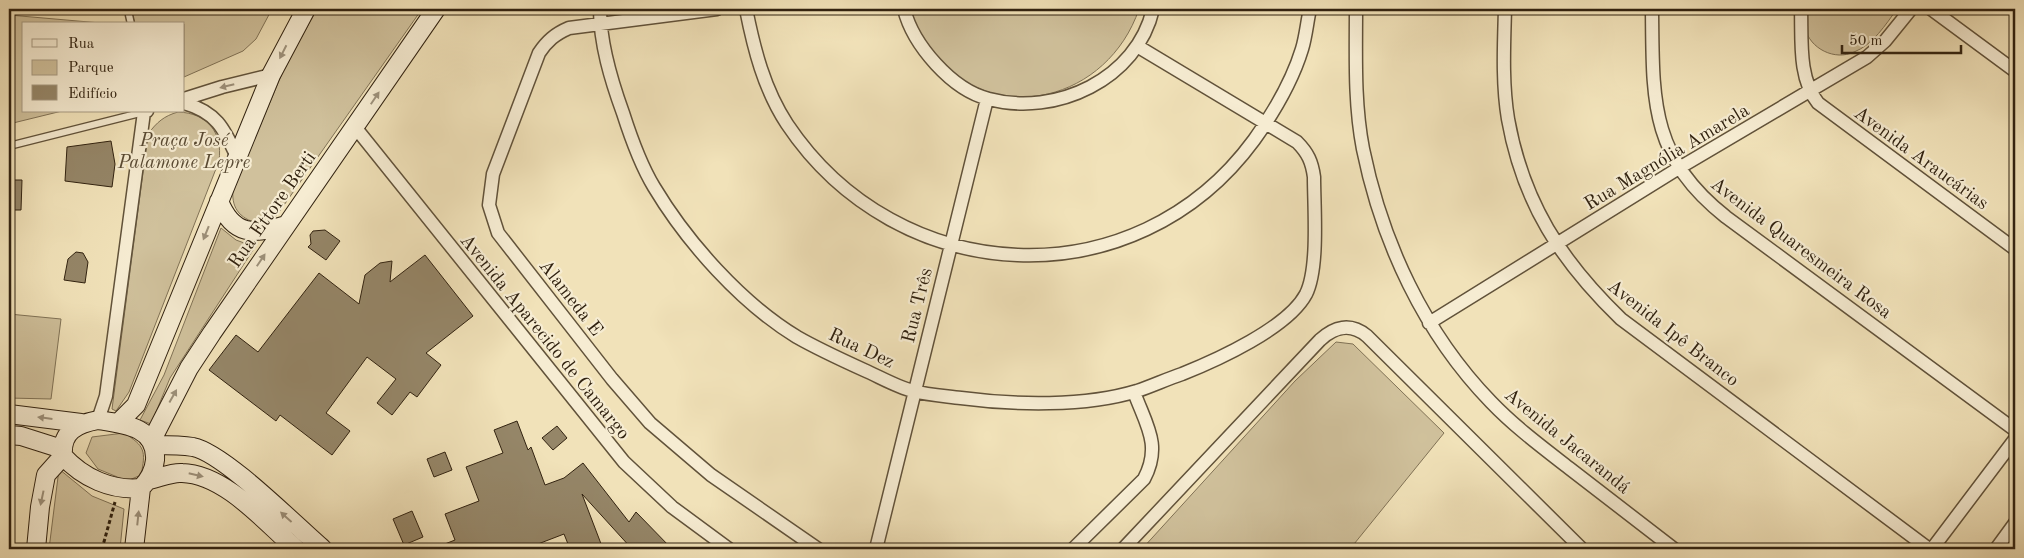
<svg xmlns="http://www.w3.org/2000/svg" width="2024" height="558" font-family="'Old Standard TT',serif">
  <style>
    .green { fill: #d0c19c; stroke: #807256 }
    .building { fill: #958668; stroke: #312210 }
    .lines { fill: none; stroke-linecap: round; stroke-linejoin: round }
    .lane-casing { stroke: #61523a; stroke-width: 9 }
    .street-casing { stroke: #61523a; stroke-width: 15 }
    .secondary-casing { stroke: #312210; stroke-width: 20 }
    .path { stroke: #312210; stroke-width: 3; stroke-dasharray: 4 2.5; stroke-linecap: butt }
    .lane { stroke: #f6ecd2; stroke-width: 6 }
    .street { stroke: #f6ecd2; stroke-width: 12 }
    .secondary { stroke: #f6ecd2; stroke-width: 18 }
    .oneway { fill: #9d917b }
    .labels { text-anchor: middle; stroke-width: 4.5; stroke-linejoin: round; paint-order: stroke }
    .park-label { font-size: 19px; font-style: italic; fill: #594a33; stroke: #f6ecd2 }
    .street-label { font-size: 19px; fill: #312210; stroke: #f6ecd2 }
  </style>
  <rect width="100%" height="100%" fill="#f1e2b9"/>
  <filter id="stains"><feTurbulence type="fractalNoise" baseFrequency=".004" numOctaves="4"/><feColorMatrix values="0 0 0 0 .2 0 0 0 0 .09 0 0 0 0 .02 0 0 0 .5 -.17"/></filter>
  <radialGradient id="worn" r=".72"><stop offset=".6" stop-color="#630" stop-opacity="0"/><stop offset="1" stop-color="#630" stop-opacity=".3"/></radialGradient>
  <!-- green -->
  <path class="green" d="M131 9H272L256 39 243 51 184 77V24H135Z
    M317 9H422L277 215 261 224C242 220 231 210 233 190L284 69Z
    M908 9H1139C1108 100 996 130 931 53 921 41 915 23 908 9Z
    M1804 9H1897C1886 24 1873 45 1854 52 1835 61 1810 49 1805 28 1804 22 1805 15 1804 9Z
    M9 15 112 24H24V111H62L9 124Z
    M178 112C207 113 223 132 219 161L129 392 116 411 112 409 148 134C157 122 164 116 178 112Z
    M221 228 236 240 255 247 170 378 151 424 140 420 164 375Z
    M9 314 61 319 51 399 9 398Z
    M1336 342 1353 344 1444 433 1350 549H1142L1295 381Z
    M124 433C145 446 146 451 141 475L127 481 98 469 86 453 92 437Z
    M59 469 92 496 124 509 120 549H49Z"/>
  <!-- building -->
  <path class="building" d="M111 141 115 164 112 187 65 181 67 147Z
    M9 180H22L21 210H9Z
    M325 230 340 241 326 260 308 247 311 244 310 235 313 231Z
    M76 252 83 253 88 262 85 283 64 280 68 259Z
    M425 255 473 316 426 353 441 365 417 397 410 392 392 415 377 403 396 379 367 357 326 413 350 431 332 455 280 415 276 421 209 370 236 335 258 352 319 273 359 304 365 275 380 263 392 261 390 282Z
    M517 421 528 450 531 447 545 485 564 478 583 463 629 522 636 512 672 549H632L582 494 603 549H570L564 534 525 549H432L455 540 445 514 479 501 466 467 503 453 494 430Z
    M557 426 567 438 553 450 542 438Z
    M445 452 452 470 434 477 427 459Z
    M412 511 423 537 404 545 393 519Z"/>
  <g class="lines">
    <defs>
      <path id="lane" d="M129 15 131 24
        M9 146 144 112"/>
      <path id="street" d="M600 9C600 44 611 80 623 113 631 138 640 164 654 187 687 242 741 303 797 337 818 349 842 360 864 370 880 377 897 387 913 391 928 395 946 396 961 398 1014 405 1085 407 1137 391 1152 386 1167 379 1182 374 1217 360 1288 328 1306 294 1319 268 1314 208 1314 177 1312 162 1308 153 1297 142L1137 46
        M717 9 569 28C555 34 547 41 539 53L493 174 489 205 498 233 612 379 650 423 711 475 818 549
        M746 9C754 49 764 89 787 124 898 290 1135 302 1254 140 1274 112 1292 82 1302 49 1306 36 1307 22 1310 9
        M904 9C913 45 952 90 989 99 1056 117 1137 79 1153 9
        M1356 9C1356 55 1354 103 1363 149 1382 242 1424 333 1491 402 1515 427 1542 447 1569 468 1604 495 1639 522 1674 549
        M1505 9C1504 45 1502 83 1508 119 1523 203 1561 261 1621 319L1929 549
        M1652 9C1653 99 1649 156 1726 217L2015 430
        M1801 9C1802 40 1798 78 1818 103L2015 249
        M1931 9 2015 71
        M184 99 222 87 271 75
        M184 103C216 112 224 128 237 157
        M355 127 624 462 672 507 729 549
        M1429 323 1679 168 1867 57 1885 41 1911 9
        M98 420 106 396 144 112 147 111
        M876 549 987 99
        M1073 549 1144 479C1162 445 1146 425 1134 392
        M1123 549 1320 340C1334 327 1350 322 1367 336L1582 549
        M1932 549 2015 439
        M1996 549 2015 523"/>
      <path id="secondary" d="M219 201C233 236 254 235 286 225
        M9 414 81 423
        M98 420C124 424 157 427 155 460 154 471 149 480 141 488 112 491 83 478 63 456 61 431 77 424 98 420Z
        M118 423 136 405 271 75 306 9
        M9 435 21 436 62 449
        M152 440 189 368 212 333 436 9
        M155 445C167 445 181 445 193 447 224 453 296 526 323 549
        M148 480C159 478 172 472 182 473 225 474 266 523 296 549
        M36 549 40 507 46 475 63 456
        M134 549 141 488"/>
    </defs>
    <!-- lane casing -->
    <use href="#lane" class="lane-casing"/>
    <!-- street casing -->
    <use href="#street" class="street-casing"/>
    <!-- secondary casing -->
    <use href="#secondary" class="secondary-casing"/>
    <!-- path -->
    <path class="path" d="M102 549 115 502"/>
    <!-- lane -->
    <use href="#lane" class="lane"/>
    <!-- street -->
    <use href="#street" class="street"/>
    <!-- secondary -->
    <use href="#secondary" class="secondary"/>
  </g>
  <!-- one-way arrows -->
  <defs><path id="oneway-solid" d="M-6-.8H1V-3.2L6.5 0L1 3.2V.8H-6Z" transform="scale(1.25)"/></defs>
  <g class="oneway">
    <use href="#oneway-solid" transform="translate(283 52) rotate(117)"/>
    <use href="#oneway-solid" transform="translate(227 86) rotate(166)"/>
    <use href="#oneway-solid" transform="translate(375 98) rotate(-56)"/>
    <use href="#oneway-solid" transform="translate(206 233) rotate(112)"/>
    <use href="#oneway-solid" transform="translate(261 260) rotate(-56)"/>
    <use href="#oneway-solid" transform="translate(173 396) rotate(-61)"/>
    <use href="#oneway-solid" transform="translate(45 418) rotate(-173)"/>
    <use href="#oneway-solid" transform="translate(196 475) rotate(13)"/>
    <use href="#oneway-solid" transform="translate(42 498) rotate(102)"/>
    <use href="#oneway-solid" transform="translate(286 517) rotate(-138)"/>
    <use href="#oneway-solid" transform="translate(138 518) rotate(-84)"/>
  </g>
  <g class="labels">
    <!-- park labels -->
    <g class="park-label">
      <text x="184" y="146">Praça José<tspan x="184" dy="22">Palamone Lepre</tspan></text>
    </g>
    <!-- street labels -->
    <g class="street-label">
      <text transform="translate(1666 156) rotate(-31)" y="7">Rua Magnólia Amarela</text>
      <text transform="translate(1922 157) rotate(36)" y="7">Avenida Araucárias</text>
      <text transform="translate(271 209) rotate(-55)" y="7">Rua Ettore Berti</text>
      <text transform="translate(1802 247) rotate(37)" y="7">Avenida Quaresmeira Rosa</text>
      <text transform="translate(572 297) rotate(52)" y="7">Alameda E</text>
      <text transform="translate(916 305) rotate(-76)" y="7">Rua Três</text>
      <text transform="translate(1674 332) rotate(38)" y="7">Avenida Ipê Branco</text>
      <text transform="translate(546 336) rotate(51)" y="7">Avenida Aparecido de Camargo</text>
      <text transform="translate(862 347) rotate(25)" y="7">Rua Dez</text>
      <text transform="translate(1568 440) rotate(39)" y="7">Avenida Jacarandá</text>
    </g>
  </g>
  <!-- margin -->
  <rect width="2024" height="558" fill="none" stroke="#f1e2b9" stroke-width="30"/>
  <rect x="10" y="10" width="2004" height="538" fill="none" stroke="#312210" stroke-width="2.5"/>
  <rect x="15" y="15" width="1994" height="528" fill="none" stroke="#312210"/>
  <!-- legend -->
  <rect x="22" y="22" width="162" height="90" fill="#f6ecd2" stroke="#a79b84"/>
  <rect x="32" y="39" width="25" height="8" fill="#f6ecd2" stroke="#a79b84"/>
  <text x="68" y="48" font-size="15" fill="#312210">Rua</text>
  <rect x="32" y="60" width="25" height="15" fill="#d0c19c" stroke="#a79b84"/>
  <text x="68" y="72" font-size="15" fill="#312210">Parque</text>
  <rect x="32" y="85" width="25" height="15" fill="#958668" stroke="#a79b84"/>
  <text x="68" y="98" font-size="15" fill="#312210">Edifício</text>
  <!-- scale -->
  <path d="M1842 45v8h119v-8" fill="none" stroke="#312210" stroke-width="2.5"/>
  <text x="1849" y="45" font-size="15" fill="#312210" stroke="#f6ecd2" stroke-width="4" paint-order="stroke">50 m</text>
  <rect width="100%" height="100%" filter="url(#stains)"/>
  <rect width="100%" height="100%" fill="url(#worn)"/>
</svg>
